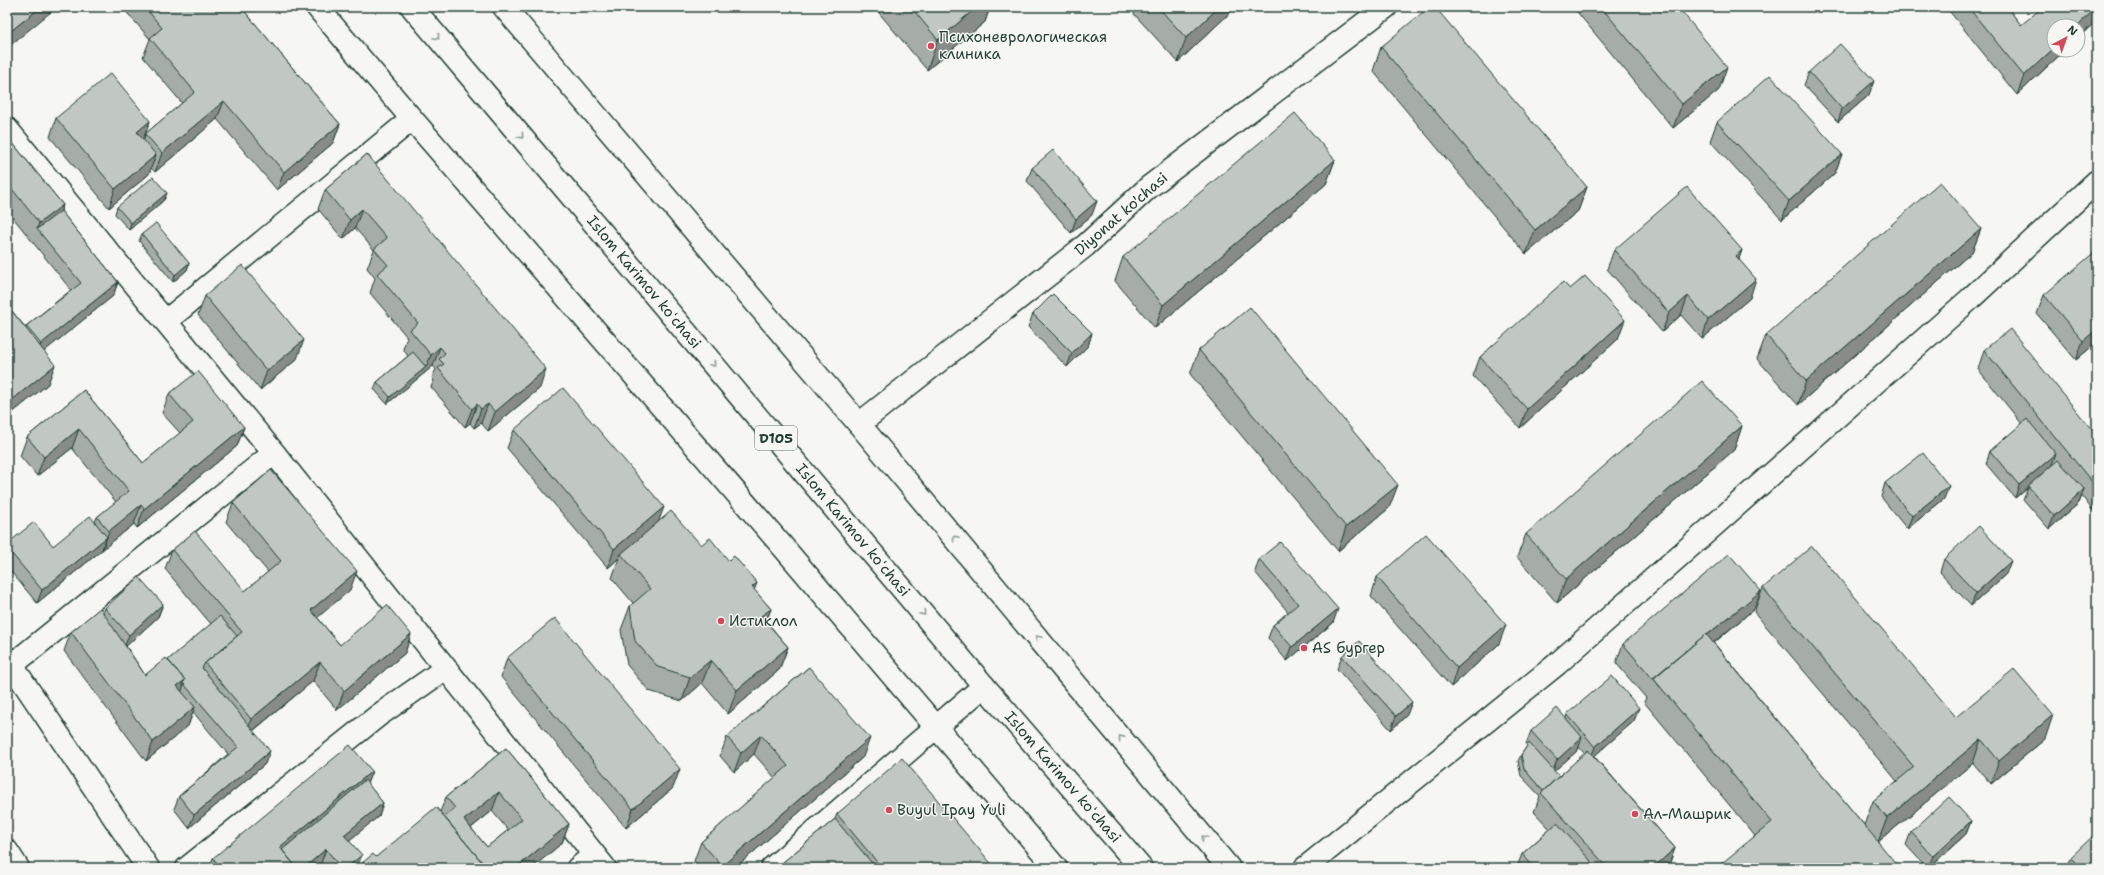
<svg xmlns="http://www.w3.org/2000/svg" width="2104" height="875" font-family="'Shantell Sans',sans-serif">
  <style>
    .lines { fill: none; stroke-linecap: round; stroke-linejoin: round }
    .street-casing { stroke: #1f3d34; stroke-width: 25 }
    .highway-casing { stroke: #1f3d34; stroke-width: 25 }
    .street { stroke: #f6f6f2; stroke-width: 22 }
    .highway { stroke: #f6f6f2; stroke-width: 22 }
    .wall { fill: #a6aca8; stroke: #1f3d34; fill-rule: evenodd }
    .shaded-wall { fill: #878c88; stroke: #1f3d34 }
    .building { fill: #c1c8c3; stroke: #1f3d34; fill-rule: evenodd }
    .oneway { stroke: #8a9a93 }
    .poi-dot { fill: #d1495b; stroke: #f6f6f2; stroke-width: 1.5 }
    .labels { text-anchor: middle; stroke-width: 3; stroke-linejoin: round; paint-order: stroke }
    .shield { fill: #f6f6f2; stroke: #60746d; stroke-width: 1 }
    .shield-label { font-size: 14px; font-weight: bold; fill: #1f3d34 }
    .poi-label { font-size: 15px; fill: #1f3d34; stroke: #f6f6f2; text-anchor: start }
    .street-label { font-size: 15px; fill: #1f3d34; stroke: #f6f6f2 }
  </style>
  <rect width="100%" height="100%" fill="#f6f6f2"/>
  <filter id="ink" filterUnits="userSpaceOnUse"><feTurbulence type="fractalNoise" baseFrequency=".025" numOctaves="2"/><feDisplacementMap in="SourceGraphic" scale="8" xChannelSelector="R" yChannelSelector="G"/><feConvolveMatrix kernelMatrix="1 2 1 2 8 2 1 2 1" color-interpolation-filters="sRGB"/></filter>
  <g filter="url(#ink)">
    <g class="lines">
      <defs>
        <path id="street" d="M317 7 412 119 784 548 1056 868
          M7 129 274 453 605 868
          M166 321 412 119
          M859 424 1085 246 1149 187 1386 7
          M7 658 148 868
          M12 665 274 453
          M7 851 18 868
          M187 868 379 715 445 669
          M578 868 594 855
          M772 868 984 686
          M1305 868 1557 664 1970 299 2097 181"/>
        <path id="highway" d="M412 7 984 686 1141 868
          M504 7 859 424 1229 868"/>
      </defs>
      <!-- street casing -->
      <use href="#street" class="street-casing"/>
      <!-- highway casing -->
      <use href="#highway" class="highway-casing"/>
      <!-- street -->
      <use href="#street" class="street"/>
      <!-- highway -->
      <use href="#highway" class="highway"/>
    </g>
    <!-- wall -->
    <path class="wall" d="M122 7H241L340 124 333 143 277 190 217 119 155 172 151 168 149 174 109 208 50 137 56 118 150 121 143 140 145 134 182 103 143 57 150 39Z
      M874 7H990L985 22 927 70Z
      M1136 7H1236L1178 62 1134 14Z
      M1573 7H1678L1719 90 1673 128Z
      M1946 7H2007L2021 25 2097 20 2078 38V26L2054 50H2065L2017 95Z
      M1381 47 1587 187 1578 211 1526 254 1373 71Z
      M1809 72 1869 95 1838 122 1804 85Z
      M1717 122 1842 154 1835 173 1782 220 1710 141Z
      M7 136 63 205 61 211 118 282 113 296 44 351 48 384 7 417V305L26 328V326L71 290 7 210Z
      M367 154 540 388 488 431 481 423 474 428 470 423 465 427 431 387 434 380 432 378 436 369 433 366 387 404 374 389 377 382 408 356 403 349 407 337 370 293 375 278 367 268 374 250 355 228 343 239 318 209 325 190Z
      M1335 160 1326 184 1155 328 1115 281 1123 257Z
      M1032 168 1092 215 1071 233 1027 181Z
      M167 193 164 200 129 230 115 214 117 207Z
      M1981 229 1972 252 1798 405 1757 359 1766 335Z
      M142 234 189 263 187 270 173 282 139 241Z
      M1614 250H1742L1739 259 1750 298 1702 339 1681 315 1662 332 1607 269Z
      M1570 289 1618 339 1520 428 1473 376 1480 357Z
      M2044 295 2097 342 2076 360 2037 314Z
      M205 296 297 359 260 390 198 315Z
      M1033 314 1092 333 1088 346 1067 367 1028 327Z
      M1199 350 1389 508 1338 551 1190 374Z
      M1984 350 2097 436V506L2092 510 2082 496 2079 503 2049 529 2023 499 2028 487 2015 498 1986 464 1990 451 2022 424 1978 369Z
      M84 390 143 463 180 433 162 413 169 394 244 427 237 446 137 528 134 524 37 603 7 567V544L53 546 95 522 97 517 116 502 72 448 37 476 20 456 27 437Z
      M1742 426 1734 450 1557 603 1517 557 1526 534Z
      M514 430 659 522 701 545 754 590 771 609 766 621 788 647 779 670 728 714 702 683 682 701 649 691 627 665 621 630 630 606 633 603 612 578 619 558 608 568 507 448Z
      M1885 483 1944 499 1907 529 1881 497Z
      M233 503 350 590 317 617 340 645 411 634 405 653 337 710 313 681 253 731 265 764 189 828 174 809 179 796 228 754 193 712 188 726 146 761 64 651 71 632 103 613 105 608 163 604 158 617 126 646 145 675 168 660 211 624 165 569 172 550 245 591 268 572 226 522Z
      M1259 559 1333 623 1287 661 1268 638 1273 625 1288 612 1255 572Z
      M1944 559 2006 574 1971 606 1940 572Z
      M1377 577 1499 644 1451 687 1371 596Z
      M1763 588 1956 717 2045 739 1991 784 1973 763 1878 842 1755 836 1644 702 1646 698 1616 663 1623 644 1754 609 1714 643 1864 825 1873 801 1897 781 1754 612Z
      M1342 656 1407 715 1391 730 1337 669Z
      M507 658 673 788 626 828 501 677Z
      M809 667 863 757 735 868H700L694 861 701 842 775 778 754 754 734 772 720 756 727 737Z
      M1567 714 1634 721 1594 756 1675 848 1668 868H1518L1517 867 1522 854 1550 829 1534 812 1540 796 1521 776 1518 761 1521 755 1527 746 1526 744 1531 731 1566 718ZM1579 747 1585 754 1559 776 1554 771 1578 750Z
      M506 748 569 824 562 843 532 868H326L321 863 315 868H209L213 858 372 771 367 783 383 803 379 816 349 840 358 867 376 857 440 812 446 797ZM492 811 508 830 487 847 471 828Z
      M837 814 995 868H776L835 819Z
      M1971 821 1966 834 1929 868H1927L1906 845 1911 832Z
      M2071 857 2097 868H2067Z"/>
    <!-- shaded-wall -->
    <path class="shaded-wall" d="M41 7H57L7 48V34Z
      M977 7H990L985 22 927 70 938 40Z
      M1219 7H1236L1178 62 1186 38Z
      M2097 7V20L2078 38V26H2077Z
      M2054 48V50H2065L2017 95 2024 76Z
      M1727 67 1719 90 1673 128 1682 104Z
      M1874 81 1869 95 1838 122 1842 109Z
      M224 101 217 119 155 172 162 153Z
      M150 121 143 140 137 132Z
      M340 124 333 143 277 190 284 172Z
      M1842 154 1835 173 1782 220 1789 201Z
      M156 155 149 174 109 208 115 189Z
      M1335 160 1326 184 1155 328 1163 305Z
      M1587 187 1578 211 1526 254 1535 230Z
      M167 193 164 200 129 230 131 223Z
      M1097 201 1092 215 1071 233 1076 219Z
      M63 205 56 224 37 229 39 223Z
      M362 209 355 228 343 239 350 220Z
      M1981 229 1972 252 1798 405 1806 381Z
      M1742 250 1735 269 1736 256Z
      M189 263 187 270 173 282 175 275Z
      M1756 279 1750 298 1702 339 1708 320Z
      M118 282 113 296 36 358 41 344Z
      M1688 296 1681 315 1662 332 1669 313Z
      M1625 320 1618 339 1520 428 1527 409Z
      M2097 329V342L2076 360 2083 341Z
      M1092 333 1088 346 1067 367 1072 353Z
      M304 340 297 359 260 390 267 371Z
      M440 347 433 366 387 404 390 397 426 367 431 355Z
      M55 365 48 384 7 417V404Z
      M546 369 540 388 488 431 495 412Z
      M477 404 470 423 465 427 472 409Z
      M488 404 481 423 474 428 481 409Z
      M1742 426 1734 450 1557 603 1566 579Z
      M244 427 237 446 137 528 144 509Z
      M79 429 72 448 37 476 44 457Z
      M2056 454 2051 467 2015 498 2019 485Z
      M1398 485 1389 508 1338 551 1346 527Z
      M1949 486 1944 499 1907 529 1912 516Z
      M2084 489 2079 503 2049 529 2054 516Z
      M11 491 7 503V494Z
      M2097 497V506L2092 510Z
      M141 505 134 524 102 550 109 531Z
      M664 507 657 526 621 554 619 558 608 568 614 549Z
      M107 537 102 550 37 603 42 590Z
      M2011 561 2006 574 1971 606 1976 593Z
      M357 571 350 590 304 629 311 610Z
      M757 583 748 606 752 587Z
      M1761 591 1754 609 1660 687 1654 679Z
      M163 604 158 617 124 648 129 635Z
      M771 609 762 632 761 616Z
      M1338 609 1333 623 1287 661 1292 647Z
      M1506 625 1499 644 1451 687 1457 668Z
      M411 634 405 653 337 710 344 691Z
      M788 647 779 670 728 714 737 690Z
      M711 660 702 683 682 701 690 677Z
      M320 662 313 681 244 738 251 719Z
      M185 680 184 684 180 697 177 686Z
      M1412 702 1407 715 1391 730 1396 716Z
      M195 707 188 726 146 761 153 742Z
      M1639 708 1634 721 1590 760 1595 747Z
      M2053 715 2045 739 1991 784 1999 761Z
      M761 735 754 754 734 772 741 753Z
      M1582 737 1578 750 1552 773 1557 760Z
      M870 738 863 757 735 868H721L722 866Z
      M1981 739 1973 763 1878 842 1887 818Z
      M270 751 265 764 189 828 194 815Z
      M680 769 673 788 626 828 633 809Z
      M372 771 365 789 282 858 280 847Z
      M499 792 492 811 457 839 464 820Z
      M383 803 379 816 340 848 344 835Z
      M1971 821 1966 834 1928 868 1933 856Z
      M569 824 562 843 532 868H516Z
      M1675 848 1668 867V868H1653Z
      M326 849 321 863 315 868H304Z
      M362 855 357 868H346Z"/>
    <!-- building -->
    <path class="building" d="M7 7H41L7 34Z
      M145 7H241L340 124 284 172 224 101 162 153 145 134 195 92 150 38 162 28Z
      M911 7H977L938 40Z
      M1158 7H1219L1186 38Z
      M1429 7H1435L1587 187 1535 230 1381 47Z
      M1601 7H1678L1727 67 1682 104Z
      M1968 7H2007L2021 25 2043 7H2097L2077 26H2054V48L2024 76Z
      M1840 44 1874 81 1842 109 1809 72Z
      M111 73 150 121 137 132 156 155 115 189 56 118Z
      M1770 75 1842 154 1789 201 1717 122Z
      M1295 113 1335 160 1163 305 1123 257Z
      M7 136 63 205 39 223 9 185 7 186Z
      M1053 150 1097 201 1076 219 1032 168Z
      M367 154 546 369 495 412 488 404 481 409 477 404 472 409 438 368 444 364 439 359 445 353 440 347 431 355 410 330 418 323 377 274 388 265 374 249 387 238 362 209 350 220 325 190Z
      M153 177 167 193 131 223 117 207Z
      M1940 182 1981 229 1806 381 1766 335Z
      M1687 187 1742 250 1736 256 1756 279 1708 320 1688 296 1669 313 1614 250Z
      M61 211 118 282 41 344 26 326 81 283 37 229Z
      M156 223 189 263 175 275 142 234Z
      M2097 250V329L2083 341 2044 295Z
      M242 265 304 340 267 371 205 296Z
      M1585 276 1625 320 1527 409 1480 357 1563 282 1570 289Z
      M1053 294 1092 333 1072 353 1033 314Z
      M7 305 55 365 7 404Z
      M1250 307 1398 485 1346 527 1199 350Z
      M2010 329 2097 436V488L1984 350Z
      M413 352 426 367 390 397 377 382Z
      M198 371 244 427 144 509 141 505 109 531 97 517 129 491 79 429 44 457 27 437 84 390 143 463 193 422 169 394Z
      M1702 381 1742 426 1566 579 1526 534Z
      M563 388 664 507 614 549 514 430Z
      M2027 419 2056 454 2019 485 1990 451Z
      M1923 453 1949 486 1912 516 1885 483Z
      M2058 460 2084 489 2054 516 2028 486Z
      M271 470 357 571 311 610 340 645 387 605 411 634 344 691 320 662 251 719 205 663 242 632 172 550 195 531 245 591 281 561 233 503Z
      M7 485 11 491 7 494Z
      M671 511 701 545 710 538 729 561 734 556 757 583 752 587 771 609 761 616 788 647 737 690 711 660 690 677 658 667 635 641 630 606 650 589 621 554Z
      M90 516 107 537 42 590 7 548V544L34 522 53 546Z
      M1979 526 2011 561 1976 593 1944 559Z
      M1426 534 1506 625 1457 668 1377 577Z
      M1280 542 1338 609 1292 647 1273 625 1298 604 1259 559Z
      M1812 546 1956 717 2014 669 2053 715 1999 761 1981 739 1887 818 1873 801 1914 767 1763 588Z
      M1729 554 1761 591 1707 635 1706 634 1653 679 1623 644Z
      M139 577 163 604 129 635 105 608Z
      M100 608 145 675 166 658 185 680 177 686 195 707 153 742 71 632Z
      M220 616 237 636 205 663 202 668 270 751 194 815 179 796 238 747 184 684 182 685 185 680 168 660Z
      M555 618 680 769 633 809 507 658Z
      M1706 634 1898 866 1896 868H1716L1772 822 1653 678Z
      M1359 641 1412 702 1396 716 1342 656Z
      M809 667 870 738 722 866 701 842 788 766 761 735 741 753 727 737Z
      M1612 676 1639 708 1595 747 1567 714Z
      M1557 708 1582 737 1557 760 1531 731Z
      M1529 743 1559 776 1543 791 1524 769 1521 755Z
      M350 745 372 771 280 847 297 868H221L213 858Z
      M506 748 569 824 516 868H487L444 817 455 808 446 797ZM499 792 522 819 487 847 464 820Z
      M1588 750 1675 848 1653 868H1608L1541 793Z
      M902 758 995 868H882L837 814Z
      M365 780 383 803 344 835 362 855 346 868H341L326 849 304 868H297L282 850Z
      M1949 797 1971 821 1933 856 1911 832Z
      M436 807 487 868H356L373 854 376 857Z
      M835 819 876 868H776Z
      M1557 823 1597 868H1535L1522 854Z
      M2097 832V868H2082L2071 857Z"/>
    <!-- one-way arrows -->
    <defs><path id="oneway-chevron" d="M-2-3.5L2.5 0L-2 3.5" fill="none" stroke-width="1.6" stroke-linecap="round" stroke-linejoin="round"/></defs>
    <g class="oneway">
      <use href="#oneway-chevron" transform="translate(437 37) rotate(50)"/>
      <use href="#oneway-chevron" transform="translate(521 136) rotate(50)"/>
      <use href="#oneway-chevron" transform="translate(713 364) rotate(50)"/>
      <use href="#oneway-chevron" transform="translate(955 538) rotate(-130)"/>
      <use href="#oneway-chevron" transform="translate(923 613) rotate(50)"/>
      <use href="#oneway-chevron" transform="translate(1038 638) rotate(-130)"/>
      <use href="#oneway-chevron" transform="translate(1121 738) rotate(-130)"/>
      <use href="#oneway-chevron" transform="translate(1204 838) rotate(-130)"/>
    </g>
  </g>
  <!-- markers -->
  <g class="poi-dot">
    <circle cx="931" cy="46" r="4"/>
    <circle cx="721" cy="621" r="4"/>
    <circle cx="1304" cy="648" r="4"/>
    <circle cx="889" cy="810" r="4"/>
    <circle cx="1635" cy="814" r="4"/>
  </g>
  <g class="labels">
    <!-- shield labels -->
    <rect class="shield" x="755" y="426" width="42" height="24" rx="3"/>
    <g class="shield-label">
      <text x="776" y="443">D105</text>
    </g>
    <!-- poi labels -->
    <g class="poi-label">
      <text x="939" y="42">Психоневрологическая<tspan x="939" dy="17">клиника</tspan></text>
      <text x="729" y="626">Истиклол</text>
      <text x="1312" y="653">AS бургер</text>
      <text x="897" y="815">Buyul Ipay Yuli</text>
      <text x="1643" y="819">Ал-Машрик</text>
    </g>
    <!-- street labels -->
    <g class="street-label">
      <text transform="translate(1121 214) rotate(-41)" y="5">Diyonat ko'chasi</text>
      <text transform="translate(644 282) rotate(50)" y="5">Islom Karimov koʻchasi</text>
      <text transform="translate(853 530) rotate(50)" y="5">Islom Karimov koʻchasi</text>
      <text transform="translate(1063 777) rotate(49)" y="5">Islom Karimov koʻchasi</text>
    </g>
  </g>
  <!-- margin -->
  <rect width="2104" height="875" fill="none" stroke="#f6f6f2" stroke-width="24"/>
  <rect x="12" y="12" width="2080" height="851" fill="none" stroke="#1f3d34" stroke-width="1.5" filter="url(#ink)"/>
  <!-- north arrow -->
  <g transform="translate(2066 38) rotate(41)"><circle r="19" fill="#f6f6f2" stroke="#a0aca6"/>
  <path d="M0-3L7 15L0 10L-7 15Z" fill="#d1495b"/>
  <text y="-6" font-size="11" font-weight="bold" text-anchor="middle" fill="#1f3d34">N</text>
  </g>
</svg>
